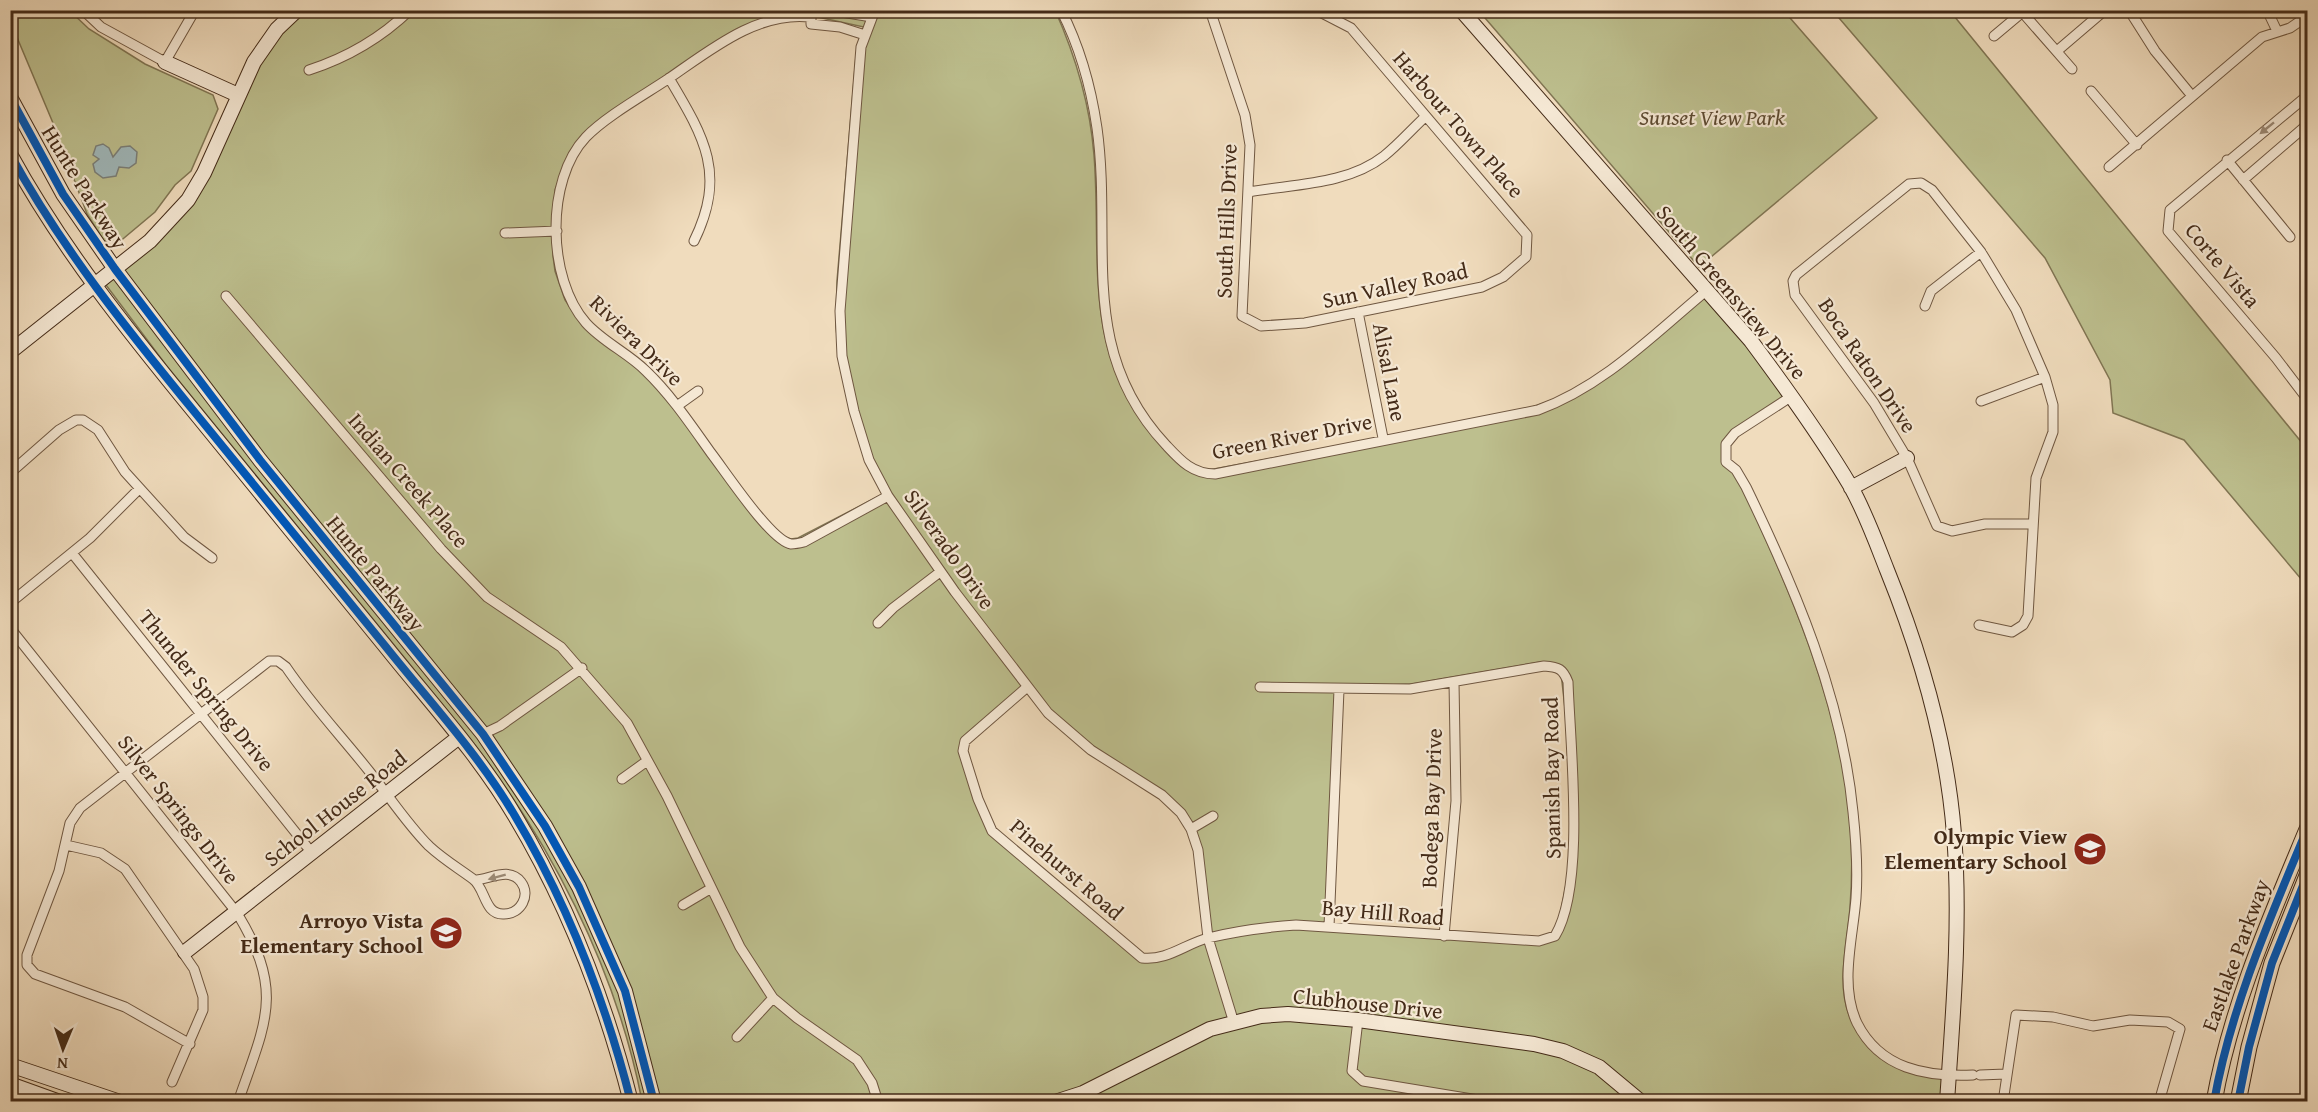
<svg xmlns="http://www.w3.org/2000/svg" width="2318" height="1112" font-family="'Gentium Book Plus',serif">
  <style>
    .green { fill: #bdbf8e; stroke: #807553; stroke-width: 1.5; fill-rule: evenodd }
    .water { fill: #a0b9bc; stroke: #7b807a; stroke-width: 1.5 }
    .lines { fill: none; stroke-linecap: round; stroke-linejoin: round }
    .street-casing { stroke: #6f5741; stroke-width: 11 }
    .secondary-casing { stroke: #442b18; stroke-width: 16 }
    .primary-casing { stroke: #442b18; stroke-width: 17 }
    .street { stroke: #f5e8d4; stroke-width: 9 }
    .secondary { stroke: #f5e8d4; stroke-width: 14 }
    .primary { stroke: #f0dcbd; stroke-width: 15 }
    .cycleway-casing { stroke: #f5e8d4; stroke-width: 11 }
    .cycleway { stroke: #0057b8; stroke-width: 8 }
    .oneway { fill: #9c8a76 }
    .labels { text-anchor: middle; stroke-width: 4.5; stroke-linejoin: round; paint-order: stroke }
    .park-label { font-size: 22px; font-style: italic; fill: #5c4930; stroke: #f5e8d4 }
    .street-label { font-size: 22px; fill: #442b18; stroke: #f5e8d4 }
    .poi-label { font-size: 22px; font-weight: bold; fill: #442b18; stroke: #f5e8d4; text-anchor: end }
  </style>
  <rect width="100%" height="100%" fill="#f0dcbd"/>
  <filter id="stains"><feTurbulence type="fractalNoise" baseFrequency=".00333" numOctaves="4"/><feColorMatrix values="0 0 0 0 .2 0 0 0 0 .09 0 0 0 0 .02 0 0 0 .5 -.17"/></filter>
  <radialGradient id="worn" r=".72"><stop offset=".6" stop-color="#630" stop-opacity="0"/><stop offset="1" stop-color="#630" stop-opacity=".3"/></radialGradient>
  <!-- green -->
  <path class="green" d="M1055 10C1076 57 1090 104 1094 155 1102 254 1081 350 1152 433 1165 448 1187 459 1203 471L1495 417C1519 411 1543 405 1566 394 1616 368 1658 326 1702 290L1786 395 1731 434 1724 449C1775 558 1830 672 1847 794 1852 831 1853 869 1850 907 1848 942 1836 981 1849 1015 1854 1027 1887 1061 1900 1066 1912 1071 1932 1069 1945 1070L1943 1101H642C616 967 549 839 465 732L166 365 106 285 129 258 186 200 249 72 296 11ZM813 16 864 27 856 56 837 281 836 326 839 356 851 413 885 493 798 538 791 539 774 533 646 373 574 313 565 300 555 271 553 256V234L557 205 555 190 569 153 592 126 755 25ZM1540 662 1561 673 1568 735 1571 860 1558 925 1552 933 1536 938 1326 924 1337 687 1412 684ZM1026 688 1088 747 1180 811 1198 853 1207 939 1152 956 1137 953 990 829 964 745Z
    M11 11H70L89 29 145 64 213 95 218 109 191 171 175 185 155 212 118 243 104 241 87 214 53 123 11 23Z
    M1479 11H1784L1877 118 1699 267Z
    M1833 11H1950L2307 449V586L2184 440 2113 413 2110 380 2045 258Z"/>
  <!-- water -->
  <path class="water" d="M103 144 109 148 113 157 121 147 130 146 137 152 136 163 129 168 119 167 116 176 103 178 95 172 93 164 99 159 93 155 96 146Z"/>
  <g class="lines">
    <defs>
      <path id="street" d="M83 10 101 27 165 62 195 10
        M811 10V24L840 27 865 35
        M829 10 872 17
        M875 10 861 47 840 311 842 356 854 411 869 460 888 496 955 592 1048 713 1091 750 1162 795 1181 813 1191 829 1198 850 1208 938 1234 1023
        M1061 10C1080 47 1091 87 1097 128 1113 243 1076 349 1166 445 1180 460 1192 474 1215 474L1538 410C1604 386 1654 334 1706 291
        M1210 10 1245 115 1250 145 1242 316 1261 326 1305 323 1482 287 1503 277 1526 257 1527 235 1351 28 1320 12
        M2129 10 2155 51 2192 96
        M2267 10 2277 31
        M2023 13 2072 69
        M810 17C757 11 709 51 668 79 644 95 605 117 586 137 545 180 547 279 586 323 603 342 628 353 646 371 671 395 691 425 711 453 725 471 771 541 791 544 795 544 800 543 804 542L888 496
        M1994 36 2025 10
        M2057 51 2105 10
        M309 70C346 58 382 37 410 10
        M669 78C704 137 727 174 694 241
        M2091 91 2137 145
        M2308 95 2170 210 2168 231 2276 358 2308 400
        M2227 160 2290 237
        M2109 167 2262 37 2290 28 2306 17
        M2243 180 2308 124
        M1249 192C1293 184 1347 185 1384 156 1398 145 1411 130 1425 117
        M505 233 557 231
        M226 296 441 549 487 597 561 647 627 723 667 796 740 947 773 998 797 1018 857 1060 872 1083 878 1102
        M1925 306 1931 291 1981 252
        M1358 312 1383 438
        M1792 396 1735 433 1726 444V462L1736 470 1746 487C1795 588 1842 698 1853 812 1856 840 1858 869 1856 898 1853 938 1839 985 1857 1023 1880 1069 1926 1077 1973 1075
        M1981 401 2045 377
        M677 406 698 391
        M10 473 59 430 76 420H83L98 430 125 472 184 537 212 558
        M72 553 312 853
        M10 603 90 538 139 489
        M878 623 893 608 940 572
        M1979 625 2012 632 2023 625 2028 616 2036 478 2053 432V405L2045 377 2016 310 1981 252 1932 190 1921 183 1909 184 1796 275 1793 281 1795 295 1874 403 1907 458 1937 526 1952 531 1985 524H2033
        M10 628 237 913C285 992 266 1021 238 1102
        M1026 688 965 741 963 751 978 799 992 831 1142 958C1167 961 1185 944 1208 938 1237 931 1267 927 1296 925L1539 941 1555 936C1586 885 1570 745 1568 682 1563 669 1559 667 1544 666L1410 689 1260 687
        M483 734 500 726 582 668
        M622 779 647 761
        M1191 829 1213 816
        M66 845 101 853 125 869 194 969 203 997V1010L172 1082
        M683 905 710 889
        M1329 927 1339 690
        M1444 936 1456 801 1454 682
        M1358 1020 1352 1071 1363 1081 1490 1102
        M737 1037 773 998
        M190 1044 125 1007 35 974 27 965V955L59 871 70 823 80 808 269 661H278L286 667C311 704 342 737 369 771 389 796 407 824 429 846 443 859 458 868 473 879 486 889 484 915 504 914 521 914 531 895 521 882 509 866 489 880 474 880
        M1980 1075 2006 1074
        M2003 1102 2016 1015 2053 1017 2093 1026 2130 1020 2168 1022 2180 1029 2159 1102"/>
      <path id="secondary" d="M1461 10 1751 341C1786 388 1821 436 1851 487 1866 514 1876 542 1887 570 1921 654 1947 743 1954 834 1961 923 1953 1013 1947 1102
        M165 62 238 95
        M10 97 63 194 115 269 260 460 483 734 545 826 579 887 625 991 654 1102
        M10 154C62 249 129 332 197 415 260 492 323 570 386 647 430 702 479 755 515 816 569 906 605 1000 631 1102
        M10 352 150 241 188 200 204 173 254 62 277 29 297 10
        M1851 488 1907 458
        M185 952 459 737
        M10 1065 120 1102
        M10 1084 60 1102
        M1055 1102 1083 1093 1210 1029 1261 1016 1288 1014 1358 1020 1534 1044 1563 1051 1599 1067 1641 1102"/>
      <path id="primary" d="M2214 1102C2231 1006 2271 916 2308 827
        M2238 1102 2249 1047 2272 963 2308 873"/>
    </defs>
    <!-- street casing -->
    <use href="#street" class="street-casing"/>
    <!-- secondary casing -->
    <use href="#secondary" class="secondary-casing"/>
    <!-- primary casing -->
    <use href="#primary" class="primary-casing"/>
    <!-- street -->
    <use href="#street" class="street"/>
    <!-- secondary -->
    <use href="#secondary" class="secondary"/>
    <!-- primary -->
    <use href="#primary" class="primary"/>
    <defs>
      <path id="cycleway" d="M10 97 63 194 115 269 260 460 483 734 545 826 579 887 625 991 654 1102
        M10 154C62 249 129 332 197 415 260 492 323 570 386 647 430 702 479 755 515 816 569 906 605 1000 631 1102
        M2214 1102C2231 1006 2271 916 2308 827
        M2238 1102 2249 1047 2272 963 2308 873"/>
    </defs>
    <!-- cycleway casing -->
    <use href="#cycleway" class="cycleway-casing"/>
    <!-- cycleway -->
    <use href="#cycleway" class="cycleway"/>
  </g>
  <!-- one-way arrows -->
  <defs><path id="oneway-solid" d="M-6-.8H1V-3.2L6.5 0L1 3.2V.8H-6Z" transform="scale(1.5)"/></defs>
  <g class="oneway">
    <use href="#oneway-solid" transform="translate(2267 128) rotate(141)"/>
    <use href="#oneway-solid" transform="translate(497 877) rotate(165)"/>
  </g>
  <!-- icons -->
  <defs>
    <symbol id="school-disc" viewBox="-11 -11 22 22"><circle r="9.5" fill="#8f2418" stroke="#f5e8d4"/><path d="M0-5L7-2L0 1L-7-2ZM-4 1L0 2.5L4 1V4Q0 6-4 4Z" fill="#fff"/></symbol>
  </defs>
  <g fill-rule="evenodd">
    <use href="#school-disc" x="2071" y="830" width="38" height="38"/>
    <use href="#school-disc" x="427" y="914" width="38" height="38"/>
  </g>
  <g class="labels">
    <!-- park labels -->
    <g class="park-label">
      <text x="1712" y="125">Sunset View Park</text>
    </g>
    <!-- street labels -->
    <g class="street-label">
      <text transform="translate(1459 124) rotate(49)" y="8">Harbour Town Place</text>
      <text transform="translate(85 187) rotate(58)" y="8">Hunte Parkway</text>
      <text transform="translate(1226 221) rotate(-88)" y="8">South Hills Drive</text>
      <text transform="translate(2223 265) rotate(50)" y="8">Corte Vista</text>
      <text transform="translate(1395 285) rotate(-12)" y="8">Sun Valley Road</text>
      <text transform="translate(1732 292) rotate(50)" y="8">South Greensview Drive</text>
      <text transform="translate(637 340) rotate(44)" y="8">Riviera Drive</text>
      <text transform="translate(1868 365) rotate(56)" y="8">Boca Raton Drive</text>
      <text transform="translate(1390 372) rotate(79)" y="8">Alisal Lane</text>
      <text transform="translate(1292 436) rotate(-11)" y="8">Green River Drive</text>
      <text transform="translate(409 480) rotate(49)" y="8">Indian Creek Place</text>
      <text transform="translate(950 549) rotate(55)" y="8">Silverado Drive</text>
      <text transform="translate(376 573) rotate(51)" y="8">Hunte Parkway</text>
      <text transform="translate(207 690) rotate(51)" y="8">Thunder Spring Drive</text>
      <text transform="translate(1551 778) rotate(-91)" y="8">Spanish Bay Road</text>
      <text transform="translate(335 808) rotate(-38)" y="8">School House Road</text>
      <text transform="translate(1431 808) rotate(-88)" y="8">Bodega Bay Drive</text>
      <text transform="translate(179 809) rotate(52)" y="8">Silver Springs Drive</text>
      <text transform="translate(1067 869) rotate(41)" y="8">Pinehurst Road</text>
      <text transform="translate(1383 912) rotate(5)" y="8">Bay Hill Road</text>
      <text transform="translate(2235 955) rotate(-70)" y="8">Eastlake Parkway</text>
      <text transform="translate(1368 1003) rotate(6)" y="8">Clubhouse Drive</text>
    </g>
    <!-- poi labels -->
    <g class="poi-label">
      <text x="2067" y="844">Olympic View<tspan x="2067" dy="25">Elementary School</tspan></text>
      <text x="423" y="928">Arroyo Vista<tspan x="423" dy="25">Elementary School</tspan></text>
    </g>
  </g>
  <!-- margin -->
  <rect width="2318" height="1112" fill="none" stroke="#f0dcbd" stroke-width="36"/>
  <rect x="12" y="12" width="2294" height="1088" fill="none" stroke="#442b18" stroke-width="3"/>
  <rect x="18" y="18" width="2282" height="1076" fill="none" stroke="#442b18" stroke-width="1.5"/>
  <!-- north arrow -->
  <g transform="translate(63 1049) rotate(182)" stroke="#f5e8d4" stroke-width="4.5" paint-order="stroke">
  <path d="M0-4.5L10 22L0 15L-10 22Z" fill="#442b18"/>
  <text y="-9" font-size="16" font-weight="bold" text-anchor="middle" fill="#442b18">N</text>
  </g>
  <rect width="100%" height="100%" filter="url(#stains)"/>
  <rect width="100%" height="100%" fill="url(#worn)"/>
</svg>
